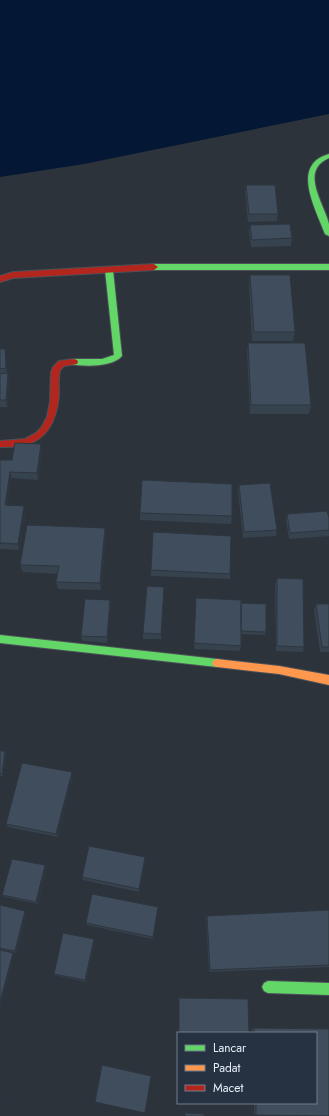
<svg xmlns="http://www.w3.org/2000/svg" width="329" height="1116" font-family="Jost,sans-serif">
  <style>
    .water { fill: #041836 }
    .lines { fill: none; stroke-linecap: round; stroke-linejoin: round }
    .fast-casing { stroke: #4c5159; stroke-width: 2 }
    .slow-casing { stroke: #4c5159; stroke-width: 2 }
    .jam-casing { stroke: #4c5159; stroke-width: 2 }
    .fast { fill: #63d668; fill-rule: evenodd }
    .slow { fill: #ff974d; fill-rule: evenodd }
    .jam { fill: #b3261e; fill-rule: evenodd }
    .wall { fill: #37424f }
    .shaded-wall { fill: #2d3640 }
    .building { fill: #404d5c; stroke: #2d3640 }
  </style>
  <rect width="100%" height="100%" fill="#2c333b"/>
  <!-- water -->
  <path class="water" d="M0 0H329V114L84 164 0 177Z"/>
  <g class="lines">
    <defs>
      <path id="fast" d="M329 154V158C299 171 324 203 329 224 329 228 329 232 329 236L325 234C316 209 290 165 329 154Z
        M154 264H329V270H154L150 267Z
        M109 267 113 270 122 356C113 367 84 367 71 364L70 362 71 360 74 359H102L114 355 105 270Z
        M0 635 217 659 220 660 222 663 220 666 217 667 0 643Z
        M268 981 329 983V995L268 993 264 991 262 987 264 983Z"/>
      <path id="slow" d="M217 659 279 666 329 675V685L279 674 217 667 214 666 212 663 214 660Z"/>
      <path id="jam" d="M154 264 158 267 154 270 13 278 0 282V276L13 272Z
        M74 359 77 360 78 362 77 364 64 366 60 370C58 379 59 387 59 395 57 418 49 439 25 445 17 447 8 447 0 447V441L25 439 36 433 41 428 47 417 50 402 51 372 53 367 59 361Z"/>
    </defs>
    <!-- fast casing -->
    <use href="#fast" class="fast-casing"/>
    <!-- slow casing -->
    <use href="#slow" class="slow-casing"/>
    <!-- jam casing -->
    <use href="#jam" class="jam-casing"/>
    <!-- fast -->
    <use href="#fast" class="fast"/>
    <!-- slow -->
    <use href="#slow" class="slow"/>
    <!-- jam -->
    <use href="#jam" class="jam"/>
  </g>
  <!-- wall -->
  <path class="wall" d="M246 185 278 214 277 221 248 222 245 193Z
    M250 225 292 238 291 246 251 247 249 232Z
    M250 275 295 332 293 341H252L249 284Z
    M248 343 311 405 309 414H250L247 352Z
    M0 349 6 356 7 373 9 380 7 407H0Z
    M42 451 38 480 12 478 7 505 24 506 25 512 19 550 0 549V460H12Z
    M239 485 277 530 276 536 243 538 238 491Z
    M140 513 232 516 231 524 140 520Z
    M287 514 329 518V536L289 539 286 520Z
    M105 528 106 536 101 590 58 589 56 582 58 574 23 572 20 565Z
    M151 570 230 574V579L151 576Z
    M277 578 304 647 303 652 276 651 275 584Z
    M164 592 161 639H143V633Z
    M196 598 241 603 266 632 265 635 241 634V646L240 651 194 649Z
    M110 600 111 605 107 643 82 641 81 636Z
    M316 604H329V652H320L314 610Z
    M0 751H5L7 753 3 776H0Z
    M73 776 58 837 8 827 6 824Z
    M146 860 139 892 83 880 82 877Z
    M47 868 38 904 5 897 2 895Z
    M0 905 25 911 27 913 17 953 0 949Z
    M158 907 153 939 87 925 86 923Z
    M329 910V967L209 972 206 918 207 916Z
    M94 939 95 941 86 982 55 975 54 974Z
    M252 1028H254L329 1029V1116L256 1115 254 1114V1103H316V1033H252Z"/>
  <!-- shaded-wall -->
  <path class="shaded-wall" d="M5 349 6 356 7 375 6 368Z
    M8 373 9 380 7 407 6 400Z
    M41 444 42 451 38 480 37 473Z
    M10 472 12 478 6 511 5 505Z
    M24 506 25 512 19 550 18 544Z
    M105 528 106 536 101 590 100 583Z
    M110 600 111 605 107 643V637Z
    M5 751 7 753 3 776 2 774Z
    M72 772 73 776 58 837 56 834Z
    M145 857 146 860 139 892V889Z
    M45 865 47 868 38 904 36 902Z
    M158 907V910L153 939V937Z
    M25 911 27 913 17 953 15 951Z
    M94 939 95 941 86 982 85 980Z
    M13 953 15 955 0 1013V1002Z
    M0 1095H2L0 1103Z"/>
  <!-- building -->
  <path class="building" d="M246 185H275L278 214H249Z
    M290 224 292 238 252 240 250 225Z
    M250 275H290L295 332H254Z
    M248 343H305L311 405H251Z
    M0 349H5L6 368 0 369Z
    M8 373 6 400H0V374Z
    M15 443 41 444 37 473 10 472 5 505 24 506 18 544 0 543V460H12Z
    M142 480 232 484V516L140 513Z
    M270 483 277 530 244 532 239 485Z
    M327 511 329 518V530L290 533 287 514Z
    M27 525 105 528 100 583 56 582 59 566 20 565Z
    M153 532 231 536 230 574 151 570Z
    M277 578 303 579 304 647 277 646Z
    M147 586 164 587 161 634 143 633Z
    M196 598 241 600V646L194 643Z
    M85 599 110 600 107 637 81 636Z
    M241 603 266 604V632L241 631Z
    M316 604H329V647H322Z
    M0 751H5L2 774H0Z
    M22 763 72 772 56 834 6 824Z
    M89 846 145 857 139 889 82 877Z
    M12 859 45 865 36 902 2 895Z
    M92 894 158 907 153 937 86 923Z
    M0 905 25 911 15 951 0 948Z
    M329 910V965L210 970 207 916Z
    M63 933 94 939 85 980 54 974Z
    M0 950 13 953 0 1002Z
    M179 998 248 999 249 1033H179Z
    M254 1028 329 1029V1116L256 1115V1103H316V1033H254Z
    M102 1065 151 1076 145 1113 95 1102Z
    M185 1113 204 1114V1116H185Z"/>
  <!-- legend -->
  <rect x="177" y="1032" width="140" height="72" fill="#263241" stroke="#737d8a"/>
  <rect x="185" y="1045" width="20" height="6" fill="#63d668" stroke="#737d8a"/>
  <text x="213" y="1052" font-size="12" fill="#e7eef8">Lancar</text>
  <rect x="185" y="1065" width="20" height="6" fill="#ff974d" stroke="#737d8a"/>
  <text x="213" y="1072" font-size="12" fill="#e7eef8">Padat</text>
  <rect x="185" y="1085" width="20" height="6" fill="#b3261e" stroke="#737d8a"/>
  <text x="213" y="1092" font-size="12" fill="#e7eef8">Macet</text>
</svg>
